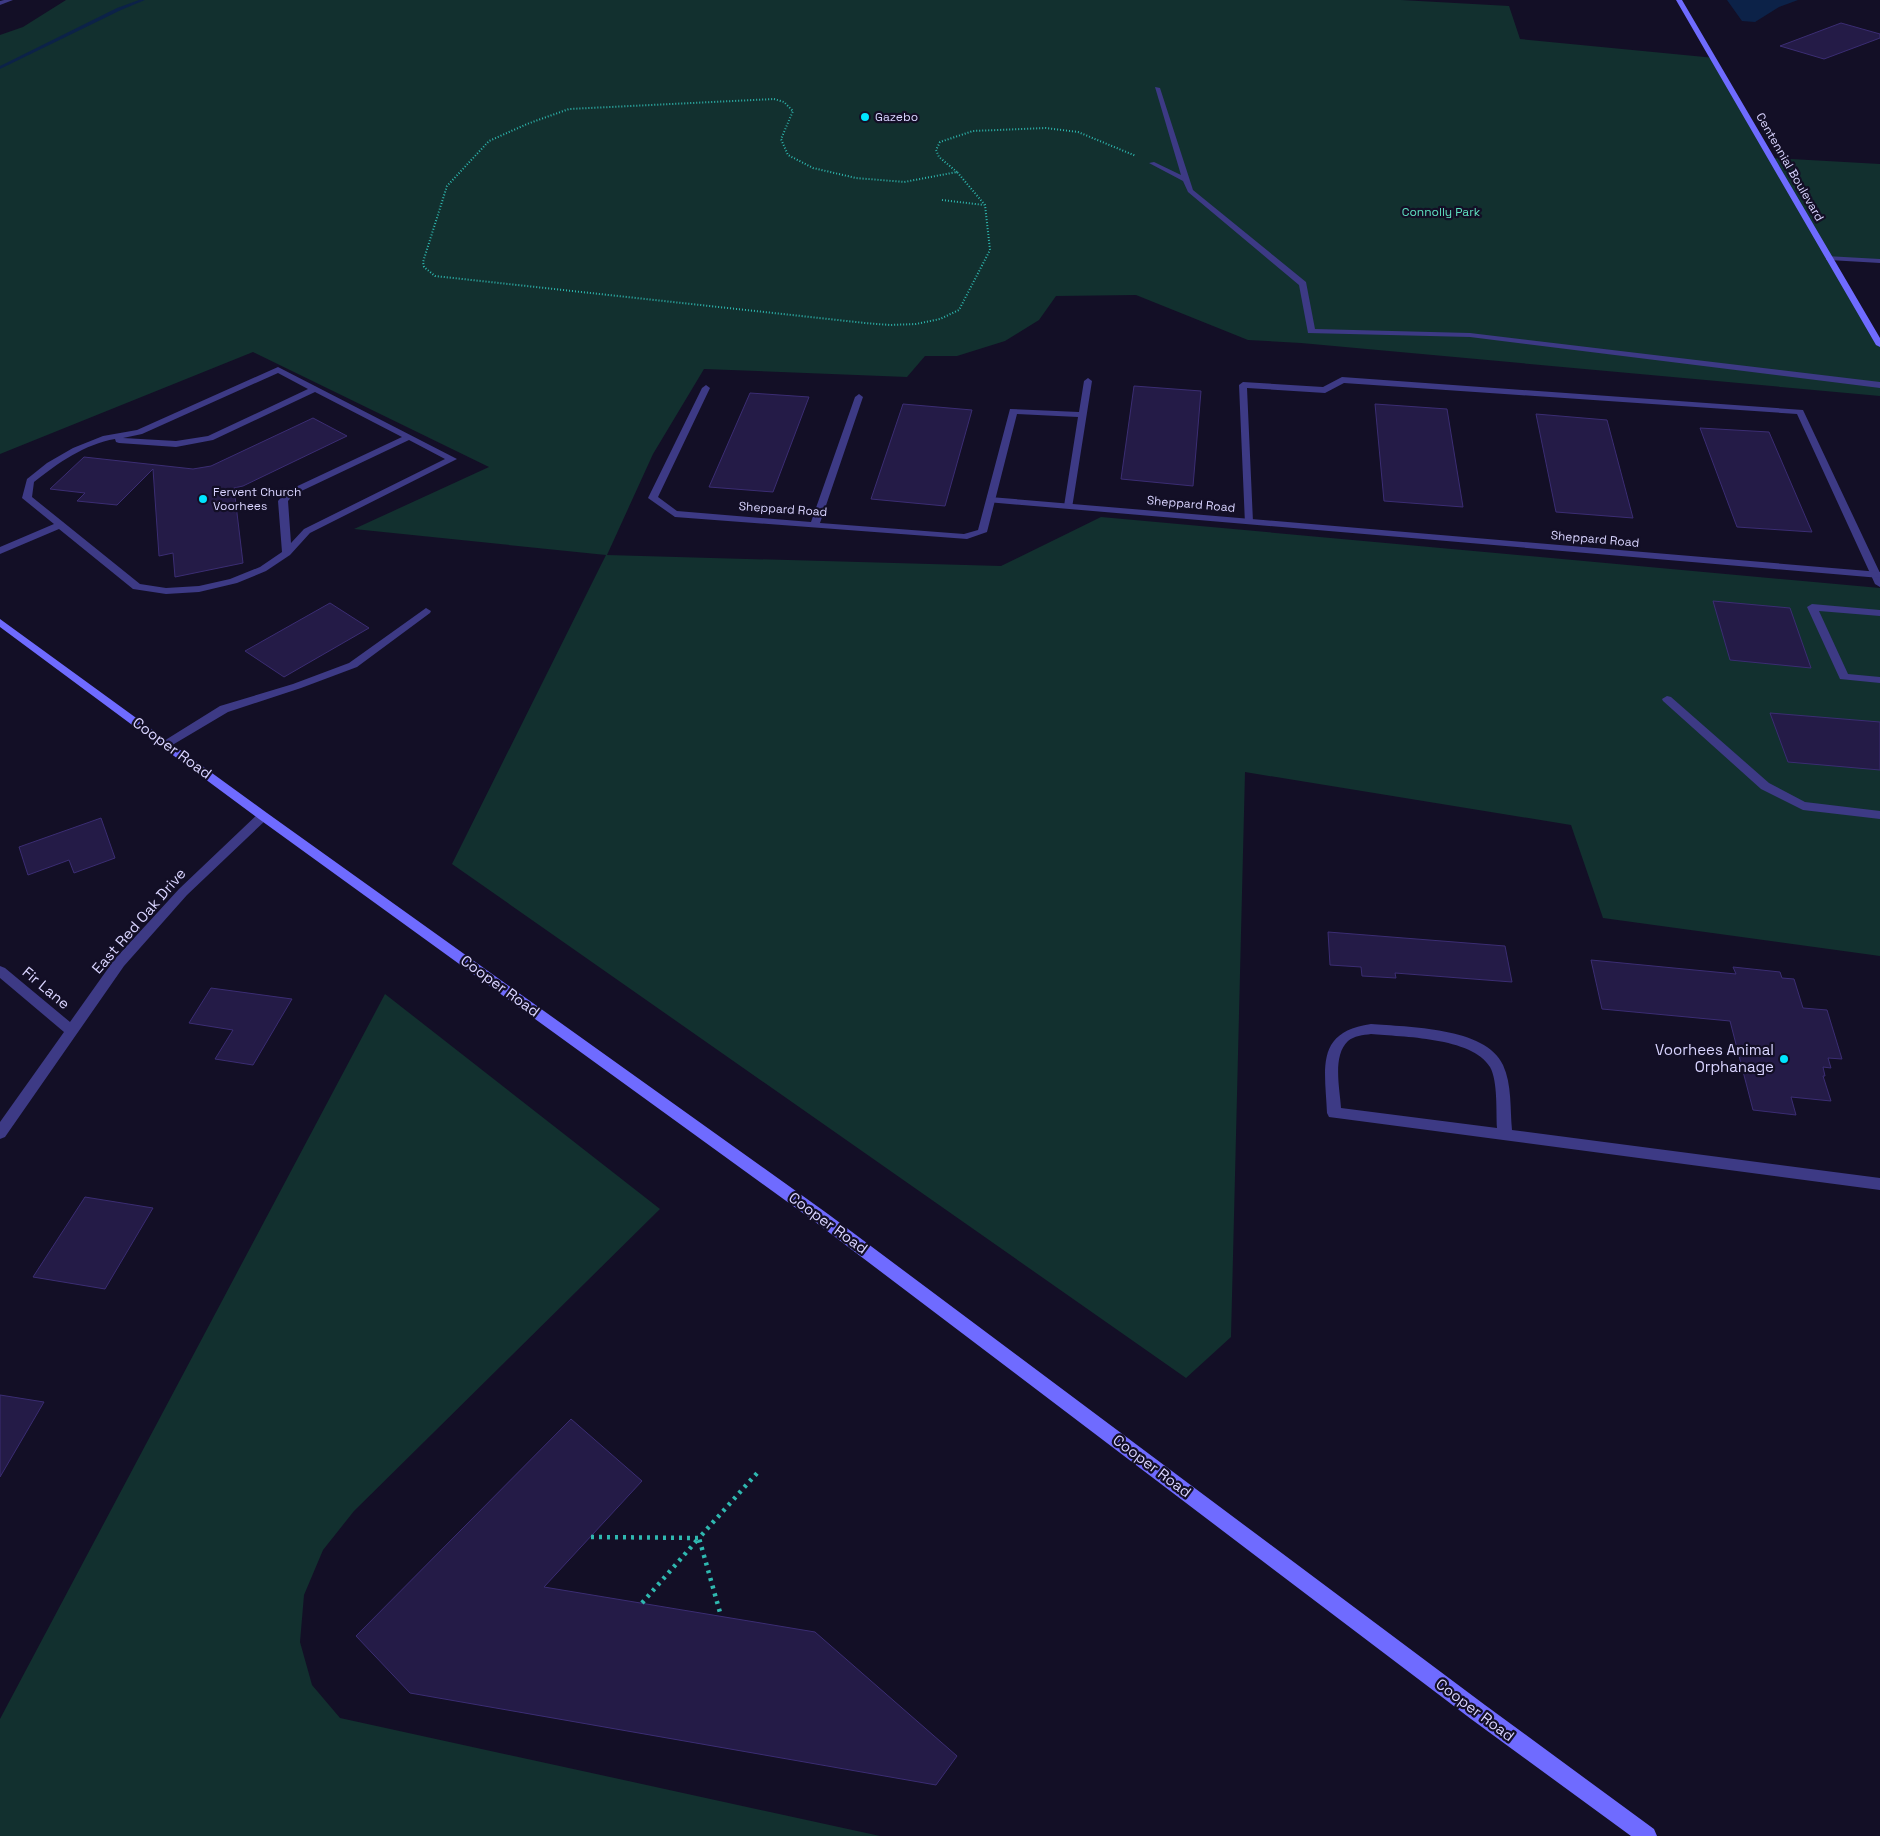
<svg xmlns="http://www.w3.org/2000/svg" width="1880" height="1836" viewBox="0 0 1880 1836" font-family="'Space Grotesk',sans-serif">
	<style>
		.green { fill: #12302f }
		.water { fill: #0c2248 }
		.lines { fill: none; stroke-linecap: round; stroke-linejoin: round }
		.stream { fill: #0c2248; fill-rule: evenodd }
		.building { fill: #241b47; stroke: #3b2d73 }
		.path-far1 { stroke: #2fb8b0; stroke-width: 2; stroke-dasharray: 1 2; stroke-linecap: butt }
		.path { stroke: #2fb8b0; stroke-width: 4.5; stroke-dasharray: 3 5; stroke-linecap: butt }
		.lane { fill: #3d3a85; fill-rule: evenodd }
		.street { fill: #3d3a85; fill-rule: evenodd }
		.secondary { fill: #6f6bff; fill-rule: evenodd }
		.poi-dot { fill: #00e5ff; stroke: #130f26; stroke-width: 2 }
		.labels { text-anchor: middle; stroke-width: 4.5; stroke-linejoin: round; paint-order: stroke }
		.far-poi-label { font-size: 12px; fill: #d9d4ff; stroke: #130f26; text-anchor: start }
		.far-street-label { font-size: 12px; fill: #d9d4ff; stroke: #130f26 }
		.far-park-label { font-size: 12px; fill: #5fe0c0; stroke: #130f26 }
		.street-label { font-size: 15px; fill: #d9d4ff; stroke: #130f26 }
		.poi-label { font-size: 15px; fill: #d9d4ff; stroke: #130f26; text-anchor: end }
	</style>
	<rect width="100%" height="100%" fill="#130f26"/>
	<path class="green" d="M66,0H1401L1509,6L1520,39L1715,58L1772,158L1880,164V261L1830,258L1880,345V396L1301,343L1248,340L1136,295L1056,296L1039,320L1005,341L957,356H925L907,377L704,369L653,454L607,555L1001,566L1101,517L1880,588V956L1603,918L1571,825L1245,772L1231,1337L1186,1378L452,864L606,555L354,529L489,467L253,352L0,454V35L23,27Z
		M385,994L660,1209L354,1511L323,1550L304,1595L300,1642L312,1685L340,1718L880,1836H0V1719Z"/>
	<path class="water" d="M1727,0H1798L1779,7L1755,22L1742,21Z"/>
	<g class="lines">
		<path class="stream" d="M139,0H145L121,10L0,69V66L117,8Z"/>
	</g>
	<path class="building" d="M1841,23L1880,34V38L1824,59L1780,46Z
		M1134,386L1201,391L1193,486L1121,479Z
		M750,393L809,397L773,492L709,487Z
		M903,404L972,410L945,506L871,499Z
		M1375,404L1447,409L1463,507L1384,501Z
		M1536,414L1607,420L1633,518L1556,512Z
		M313,418L347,436L243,486L234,488L243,563L175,577L173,553L159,556L153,469L117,505L77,501L85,493L50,489L84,457L193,469L211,466Z
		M1700,428L1769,432L1812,532L1737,527Z
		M1713,601L1790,608L1811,668L1730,660Z
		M330,603L369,628L284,677L245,651Z
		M1770,713L1880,722V770L1788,762Z
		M101,818L115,858L74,873L69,860L28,875L19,847Z
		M1328,932L1505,946L1512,982L1395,973L1396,978L1362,976L1361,967L1330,965Z
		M1591,960L1736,974L1733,967L1780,972L1782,978L1794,979L1803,1008L1827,1010L1842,1059L1828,1058L1831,1068L1823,1067L1825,1076H1823L1831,1101L1791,1097L1796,1115L1753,1110L1730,1021L1602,1009Z
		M211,988L292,999L253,1065L215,1059L233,1030L189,1023Z
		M85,1197L153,1208L105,1289L33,1277Z
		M0,1395L44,1402L0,1477Z
		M571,1419L642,1481L544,1587L815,1632L957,1756L936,1785L410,1693L356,1636Z"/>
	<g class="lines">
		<path class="path-far1" d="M774,99L784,102L793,111L781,139L788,155L813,168L856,178L904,182L957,172L985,205L990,250L959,310L940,319L916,324L890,325L865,323L435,276L424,267L423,262L447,186L489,141L527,124L569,109Z
			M957,172L939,157L936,150L940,142L973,131L1046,128L1078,132L1136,156
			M942,200L984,205"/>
		<path class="path" d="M591,1537L699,1538L758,1472
			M642,1603L699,1538L721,1616"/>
		<path class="lane" d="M4,0H13L0,5V1Z
			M1155,87L1160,88L1193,190L1306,282L1315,329L1470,333L1880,382V388L1470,337L1308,333L1299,285L1188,192L1183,181L1149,163L1154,162L1181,175Z
			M278,367L457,459L310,533L290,555L266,571L237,583L199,592L166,594L133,589L59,529L0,554V547L54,524L22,498L27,479L47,463L73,448L103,436L137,430ZM278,373L308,389L208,436L176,441L123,438L142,434ZM315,392L402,437L287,491L278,501L282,552L260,567L230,579L199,586L166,588L140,584L32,497L34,482C58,463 85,444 115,439L116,442L119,443L176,447L213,440ZM409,440L445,459L304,529L291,543L288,501L293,495Z
			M1342,377L1803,410L1880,573V587L1875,584L1797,414L1344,383L1325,393L1247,388L1253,522L1251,524H1245L1239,385L1243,382L1323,387Z
			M1088,378L1092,381L1072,508H1066L1064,506L1078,417L1017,414L987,532L967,539L675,517L648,498L702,388L706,385L710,388L658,497L677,511L811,522L855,397L859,394L863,397L820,523L964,534L978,530L1010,409L1079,412L1084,381Z
			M1812,604L1880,610V616L1819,611L1848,674L1880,677V683L1840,679L1807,607Z
			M426,608L431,611L430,613L357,667L301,688L228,712L169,747L165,748L159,744L220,706L293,684L349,663Z
			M1667,696L1671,697L1769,783L1805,802L1880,811V819L1803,810L1761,789L1663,701L1662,699Z
			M1371,1024C1407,1027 1486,1027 1503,1065C1512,1084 1510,1109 1512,1130L1880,1178V1190L1329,1117L1327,1113C1325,1068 1315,1032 1371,1024ZM1371,1034C1402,1037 1472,1037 1490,1067C1498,1081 1496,1112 1497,1128L1341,1108C1340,1089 1332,1056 1348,1041C1354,1036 1363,1035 1371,1034Z"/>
		<path class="street" d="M1826,256L1880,259V263L1829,260H1826Z
			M990,497L1880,572V578L987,502V498Z
			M263,812L269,816L267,819L187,895L124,966L5,1137L0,1139V1122L64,1032L0,978V966L5,968L70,1022L114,960L179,889L259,813Z"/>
		<path class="secondary" d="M1676,0H1682L1880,338V347L1876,345Z
			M0,619L267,813L828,1214L1485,1705L1654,1829L1657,1836H1631L1471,1719L818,1224L259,819L0,627Z"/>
	</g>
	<g class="poi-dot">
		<circle cx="865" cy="117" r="5"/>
		<circle cx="203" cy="499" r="5"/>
		<circle cx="1784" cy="1059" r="5"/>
	</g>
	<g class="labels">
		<g class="far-poi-label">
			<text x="875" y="121">Gazebo</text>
			<text x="213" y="496">Fervent Church<tspan x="213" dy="14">Voorhees</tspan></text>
		</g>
		<g class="far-street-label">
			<text transform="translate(1790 167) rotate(60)" y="4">Centennial Boulevard</text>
			<text transform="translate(1191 504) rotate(5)" y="4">Sheppard Road</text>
			<text transform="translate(783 509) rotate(4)" y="4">Sheppard Road</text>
			<text transform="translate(1595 539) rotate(5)" y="4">Sheppard Road</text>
		</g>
		<g class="far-park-label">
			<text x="1441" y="216">Connolly Park</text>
		</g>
		<g class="street-label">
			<text transform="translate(172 748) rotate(36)" y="5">Cooper Road</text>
			<text transform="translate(139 921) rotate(-49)" y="5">East Red Oak Drive</text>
			<text transform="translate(500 986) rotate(36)" y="5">Cooper Road</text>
			<text transform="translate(46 988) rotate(40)" y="5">Fir Lane</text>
			<text transform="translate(828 1223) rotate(36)" y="5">Cooper Road</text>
			<text transform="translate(1152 1466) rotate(37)" y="5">Cooper Road</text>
			<text transform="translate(1475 1710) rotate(37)" y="5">Cooper Road</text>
		</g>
		<g class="poi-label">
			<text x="1774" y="1055">Voorhees Animal<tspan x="1774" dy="17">Orphanage</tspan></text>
		</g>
	</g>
</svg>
